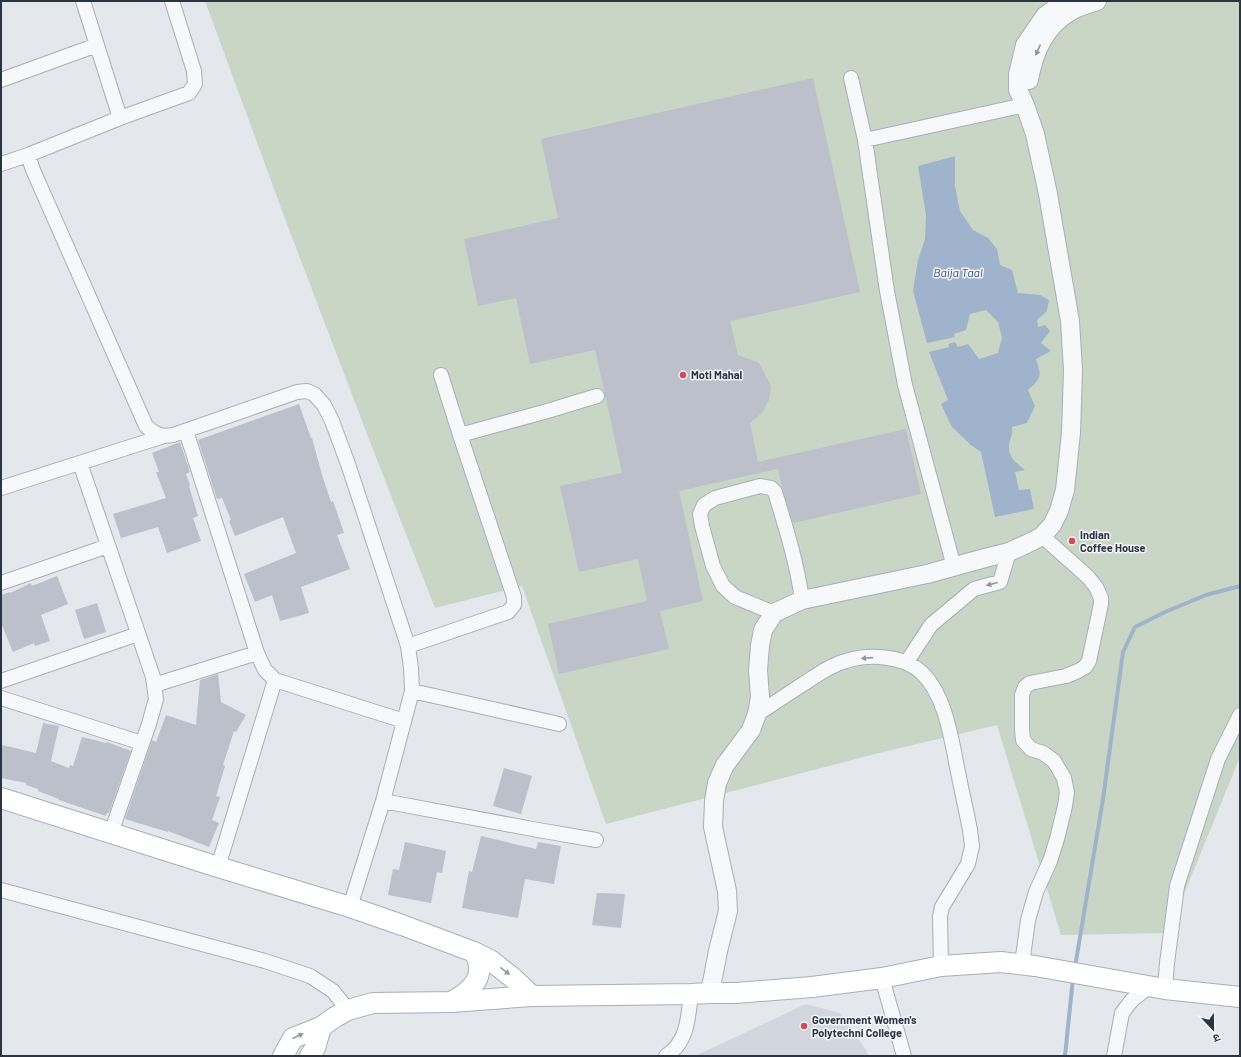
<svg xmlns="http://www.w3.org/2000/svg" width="1241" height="1057" viewBox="0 0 1241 1057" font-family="Barlow,'Noto Sans Devanagari',sans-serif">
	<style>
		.built { fill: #d2d6de }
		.green { fill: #c9d6c5 }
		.water { fill: #9fb4cc }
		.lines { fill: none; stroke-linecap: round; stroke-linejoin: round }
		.stream { stroke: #9fb4cc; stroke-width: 4 }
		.building { fill: #bbc0ca }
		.minor-casing { stroke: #a9aeb7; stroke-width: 16 }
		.tertiary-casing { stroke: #a9aeb7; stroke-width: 20 }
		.secondary-casing { stroke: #a9aeb7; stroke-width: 22 }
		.minor { stroke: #f7f8fa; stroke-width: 14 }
		.tertiary { stroke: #f7f8fa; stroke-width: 18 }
		.secondary { stroke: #fff; stroke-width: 20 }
		.oneway { fill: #9196a0 }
		.oneway2 { fill: #959aa2 }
		.poi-dot { fill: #d1495b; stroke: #f4f6f9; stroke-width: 1.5 }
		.labels { text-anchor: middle; stroke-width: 3; stroke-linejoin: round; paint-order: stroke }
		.poi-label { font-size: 11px; font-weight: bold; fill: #2b3445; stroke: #f4f6f9; text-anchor: start }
		.water-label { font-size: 12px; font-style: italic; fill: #34527a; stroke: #f4f6f9 }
	</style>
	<rect width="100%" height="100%" fill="#e4e7ec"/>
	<path class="built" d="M806,1004L840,1013L866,1050L869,1056H695Z"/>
	<path class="green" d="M205,1H1240V757L1168,933L1061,935L997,725L875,754L606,824L522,586L435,608L372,447L287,224Z"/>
	<path class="water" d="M955,156V186L960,211L973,230L988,238L997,249L1000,265L1012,270L1018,293L1040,295L1049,300L1047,311L1037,320L1038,327L1045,325L1050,331L1041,343L1051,351L1036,359C1042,377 1041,378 1028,390L1035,406L1027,423L1012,427C1013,437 1009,439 1009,446C1008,458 1018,464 1025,470L1015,472L1019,490L1030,489L1034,509L995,517L981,452L971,445L952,427L941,404L948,400L929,352L949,347L948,344L955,342L958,347L968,344L979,359L998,353L1002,338L998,322L986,310L970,314L966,330L954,334L955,337L927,343L913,291L918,260L925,239L926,215L918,166Z"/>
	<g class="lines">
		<path class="stream" d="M1075,967L1103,799L1123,652L1135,627L1165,612L1206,595L1240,586
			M1065,1056L1073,978"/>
	</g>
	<path class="building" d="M813,78L860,292L730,321L738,355L759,363L771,386L769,400L762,413L750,423L758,462L906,429L921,494L793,523L782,487L778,469L679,491L703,601L660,611L669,649L559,674L548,624L647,601L638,559L579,572L560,486L622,473L605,394L595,350L530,364L516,298L478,306L464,239L558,218L541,139Z
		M299,404L311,438H312L322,475L331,502L333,501L344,533L337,535L350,569L301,587L309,613L280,621L272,595L255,602L244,574L296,553L283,517L235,536L229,521L231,520L222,498L217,499L198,440Z
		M180,442L190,472L186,474L190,485L189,486L198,516L193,518L201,541L167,553L158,527L121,538L113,514L166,498L156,472H159L152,453Z
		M57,576L68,604L41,615L50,641L35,646L34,643L13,652L1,623V595L10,592V593L31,583L32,586Z
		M97,603L106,632L84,639L75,610Z
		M218,674L221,702L246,715L236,732L234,731L223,765L225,766L216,796L220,797L212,820L219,823L209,847L168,831V832L125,819L152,740L156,742L166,715L196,725L200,680Z
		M43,723L59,726L51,761L69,768L70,765L73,766L82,737L106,743L107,742L131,751L109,813H107L106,816L59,800V799L38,791V789L26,785V783L1,778V750L2,745L36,753Z
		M504,768L532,776L521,814L493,806Z
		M481,836L536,849L538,842L561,846L554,884L525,879L518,918L462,908L469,871L472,872Z
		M405,842L446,851L442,873L437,872L431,903L388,895L393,869L399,870Z
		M597,893L625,894L621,928L592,925Z"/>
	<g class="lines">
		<g class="minor-casing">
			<path id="minor" d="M83,1L120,118L28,155L33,170L146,426C156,435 161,437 173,435L297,392L307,391L314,394L324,405L332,421L348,464L408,646L411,668L412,691L383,801L350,907
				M851,78L865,140L887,291L905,385L954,567
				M1,80L97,45
				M120,118L189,93L195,84L194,71L172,1
				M865,140L1025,105
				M1,164L28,155
				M186,431L257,653L265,670L275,680L404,721
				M460,435L544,412L597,396
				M80,463L153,677L156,699L149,724L111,833
				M1,488L161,437
				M1,583L108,546
				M774,613L735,597L723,586L713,566L702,526L700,514L704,505L715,498L760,486L771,488L775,492C786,528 797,563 802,600
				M408,646L508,612L514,605V597L460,435L441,375
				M906,663L931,625L974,589L1000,582L1009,552
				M1,681L138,634
				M154,685L257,653
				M412,691L559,724
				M1,698L142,743
				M757,714C773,704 788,694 803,684C816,676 830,665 846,661C868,654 902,655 921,672C945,694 951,737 957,767C961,788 966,809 970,830L972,846L968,864L942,907L940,916L941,966
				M383,801L538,830L596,840
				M218,867L275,680
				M1,890L265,961L310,976L333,991L348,1010
				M1022,964L1028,920L1036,892L1050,861L1057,839L1065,806L1067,792L1064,778L1054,761L1043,753L1031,749L1023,740L1022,730V695L1025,687L1030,683L1066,676L1078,671L1085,667L1089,661L1101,604V598L1096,587L1088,577L1042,536
				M882,978L904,1056
				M1165,989L1167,963L1177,886L1218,759L1240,715
				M666,1056C688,1042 688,1017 691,994
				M1114,1056L1122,1013L1132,1000L1149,987"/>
		</g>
		<g class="tertiary-casing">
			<path id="tertiary" d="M1029,80C1034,51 1045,26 1071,11C1079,6 1089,4 1097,1
				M710,993L718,951L728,911L727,891L713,827L714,801L717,783L725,765L751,730L757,714L760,697L758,670L760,646L763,630L774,613L802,600L927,574L985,558L1009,552L1033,541L1042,536L1052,525L1059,511L1065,490L1071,433L1073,370L1070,321L1048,194L1035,134L1025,105L1018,90V74L1025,45L1045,16L1065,1"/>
		</g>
		<g class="secondary-casing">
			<path id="secondary" d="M1,798L218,867L350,907L402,925L474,952L490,960L513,978L532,996
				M451,1002C472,991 488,975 474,952
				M283,1056L293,1038L321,1027L335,1017L348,1010L373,1003L451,1002L532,996L691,994L710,993H736L812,987L882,978L941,966L1001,962L1035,966L1165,989L1240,997
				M310,1056L315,1048L321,1027"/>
		</g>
		<use href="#minor" class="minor"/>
		<use href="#tertiary" class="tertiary"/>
		<use href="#secondary" class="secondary"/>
	</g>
	<defs><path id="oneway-solid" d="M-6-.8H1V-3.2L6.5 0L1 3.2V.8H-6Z"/></defs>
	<g class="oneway">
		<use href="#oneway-solid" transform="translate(1038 50) rotate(113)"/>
		<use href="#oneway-solid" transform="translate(992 584) rotate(166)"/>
		<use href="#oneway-solid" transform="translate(867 658) rotate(176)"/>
	</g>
	<g class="oneway2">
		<use href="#oneway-solid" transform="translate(505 971) rotate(38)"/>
		<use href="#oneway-solid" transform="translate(298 1036) rotate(-25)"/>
	</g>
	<g class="poi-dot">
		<circle cx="683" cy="375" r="4"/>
		<circle cx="1072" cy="541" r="4"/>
		<circle cx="804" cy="1026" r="4"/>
	</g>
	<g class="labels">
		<g class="poi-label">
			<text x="691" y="379">Moti Mahal</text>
			<text x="1080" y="539">Indian<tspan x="1080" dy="13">Coffee House</tspan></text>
			<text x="812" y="1024">Government Women's<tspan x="812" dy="13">Polytechni College</tspan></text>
		</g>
		<g class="water-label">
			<text x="958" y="277">Baija Taal</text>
		</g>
	</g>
	<rect width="1241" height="1057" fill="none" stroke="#2b3445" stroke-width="4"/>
	<g transform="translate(1213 1029) rotate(158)" stroke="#f4f6f9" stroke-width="3" paint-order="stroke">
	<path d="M0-3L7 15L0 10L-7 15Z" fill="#2b3445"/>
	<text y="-6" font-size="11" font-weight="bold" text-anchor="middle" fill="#2b3445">उ</text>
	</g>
</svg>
